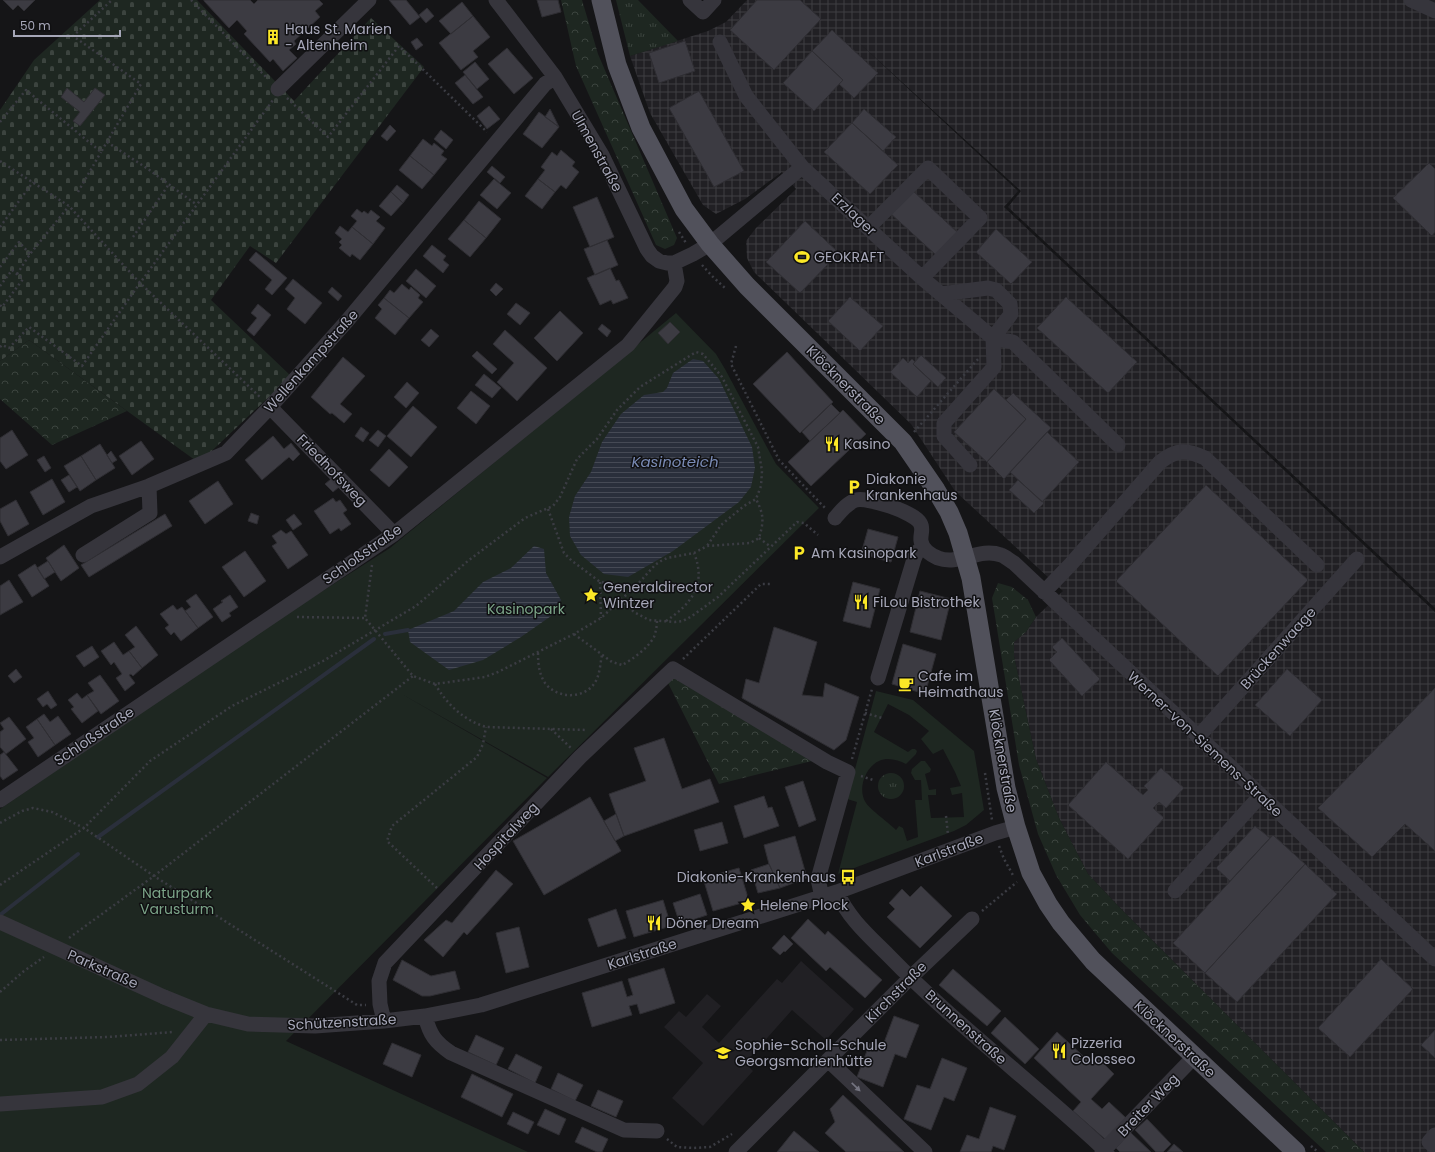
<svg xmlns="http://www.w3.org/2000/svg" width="1435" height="1152" viewBox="0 0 1435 1152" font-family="Poppins,sans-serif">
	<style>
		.built { fill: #212024 }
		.industrial { fill: url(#industrial-grid) }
		.grass { fill: url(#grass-tufts) }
		.forest { fill: url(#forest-crowns) }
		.cemetery { fill: url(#cemetery-stones) }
		.green { fill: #1e2721; fill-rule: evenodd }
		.water { fill: url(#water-rules) }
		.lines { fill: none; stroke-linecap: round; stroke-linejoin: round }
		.stream { stroke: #2a2f3b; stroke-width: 4 }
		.building { fill: #3c3b42; stroke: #2f2e33 }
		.path { stroke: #3b3c43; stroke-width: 2.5; stroke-dasharray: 2 3; stroke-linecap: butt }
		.minor { stroke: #36353c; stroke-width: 15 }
		.major { stroke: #51515b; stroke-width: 19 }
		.minor-bridge { stroke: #36353c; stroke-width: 15 }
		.oneway { fill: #747480 }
		.labels { text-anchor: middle; stroke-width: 3; stroke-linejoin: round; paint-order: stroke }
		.poi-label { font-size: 14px; fill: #a6a7b8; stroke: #101012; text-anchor: start }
		.street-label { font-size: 14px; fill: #a6a7b8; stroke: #101012 }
		.park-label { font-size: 14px; fill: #7ba488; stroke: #101012 }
		.water-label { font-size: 15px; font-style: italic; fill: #7a8bb5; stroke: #101012 }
	</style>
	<defs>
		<pattern id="industrial-grid" width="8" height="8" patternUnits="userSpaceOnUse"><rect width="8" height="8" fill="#212024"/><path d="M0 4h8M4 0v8" fill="none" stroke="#3e3e42"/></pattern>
		<pattern id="grass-tufts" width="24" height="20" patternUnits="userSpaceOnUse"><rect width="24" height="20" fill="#1e2721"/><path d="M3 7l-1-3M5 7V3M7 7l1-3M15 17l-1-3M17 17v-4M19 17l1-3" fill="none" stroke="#3c443f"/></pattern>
		<pattern id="forest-crowns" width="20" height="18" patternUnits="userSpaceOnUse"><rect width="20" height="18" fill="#1e2721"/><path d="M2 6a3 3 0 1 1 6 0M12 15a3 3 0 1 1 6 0" fill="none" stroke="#3c443f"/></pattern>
		<pattern id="cemetery-stones" width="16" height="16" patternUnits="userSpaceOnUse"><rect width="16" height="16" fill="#1e2721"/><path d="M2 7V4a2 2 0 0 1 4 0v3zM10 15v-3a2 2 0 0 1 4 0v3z" fill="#3c443f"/></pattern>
		<pattern id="water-rules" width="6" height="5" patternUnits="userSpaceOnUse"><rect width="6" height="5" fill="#2a2f3b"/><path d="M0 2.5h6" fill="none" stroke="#464a55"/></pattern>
	</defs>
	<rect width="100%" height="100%" fill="#151517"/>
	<path class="built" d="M801,961L854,1009L826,1040L792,1010L745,1063L753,1071L703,1126L672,1098L703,1063L664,1027L679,1011L686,1017L707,994L721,1006L702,1027L719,1043L777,979L782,983Z"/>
	<path class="industrial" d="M747,0H1435V608L1008,207L1021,191L855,39L1018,191L1004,207L1435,612V1152H1364L1124,912L1088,874L1059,818L1036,759L1014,656V642L1026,632L1036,617L1063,591L955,491L911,424L754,272L747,258L746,241L756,228L796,189L782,172L745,199L716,214L703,205L650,113L630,56L708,31L726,22Z"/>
	<path class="grass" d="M616,0H638L678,41L630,56Z
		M878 786a13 13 0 1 1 26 0a13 13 0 1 1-26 0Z"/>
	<path class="forest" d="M561,0H582L598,54L677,238L674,245L665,249L656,245L576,66Z
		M29,340L127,411L52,445L0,399V361Z
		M998,583L1012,587L1028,600L1036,617L1026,632L1014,642V656L1036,759L1059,818L1088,874L1124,912L1364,1152H1326L1112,953L1080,915L1056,875L1038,834L1019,765L992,598Z
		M674,677L812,761L719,784L668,683Z"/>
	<path class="cemetery" d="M100,0H197L294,101L371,18L424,67L276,263L250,246L211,300L291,376L199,463L29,340L0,361V110L34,60Z"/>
	<path class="green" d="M676,313L716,354L725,369L776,464L819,508L548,777L400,693L547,778L286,1041L528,1152H0V809L274,622L390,548Z
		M876,691L913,700L974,751L984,810L966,825L954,831L838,874L857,802L847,799ZM888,704L909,715L929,731L921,739L933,754L943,749L955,772L961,786L950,788L952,795L962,793L964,817L931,818L928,795H936V789L929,790L925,774L930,772L931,769L925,761H921L912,769L911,773L915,780H921L922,800H915L918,837L907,841L903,828L899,826L896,830C889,823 871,810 866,803C857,790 865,767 879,761C888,757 898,760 906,764L916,754L917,751L915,749H912L908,752L874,732Z"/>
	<path class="water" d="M693,359L703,361L719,379L752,447L755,468L751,487L739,502L673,551L628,577L604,574L581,555L570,536L569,517L575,496L591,472L602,442L621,414L644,395L663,392L667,388L673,373Z
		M534,546L544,549L546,573L561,600L554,614L521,637L483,660L449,670L410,642L408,630L454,611L483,582L511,568Z"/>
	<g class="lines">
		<path class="stream" d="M385,634L408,630
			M98,837L374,639
			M0,915L78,854"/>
	</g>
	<path class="building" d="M3,0H35L24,11L18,5L13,10Z
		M204,0H250L254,4L258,0H319L323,4L315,11L320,17L294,41L296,44L289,50L297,58L283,71L273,59L270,62L244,34L247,31L237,20L229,28L204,1Z
		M389,0H406L420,17L410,25Z
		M537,0H558L561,12L542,17Z
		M757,0H800L821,19L774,70L730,30Z
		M462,2L473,16L451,34L439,21Z
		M427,8L434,16L426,23L419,15Z
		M473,16L490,37L473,51L478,57L461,70L439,43Z
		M832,30L878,73L854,98L839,84L843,80L812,51Z
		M417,38L423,45L416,50L411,42Z
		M685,41L695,71L659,83L649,53Z
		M507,48L533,78L514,94L488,64Z
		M812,51L843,80L814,111L783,83Z
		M475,62L489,79L477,89L463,72Z
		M465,75L483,97L473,104L455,83Z
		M67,88L84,102L95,88L105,95L80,126L73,121L80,112L61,97Z
		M699,91L744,171L714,187L669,108Z
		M489,106L500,119L487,129L477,116Z
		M550,109L559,127L545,117Z
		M864,109L896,137L883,151L852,123Z
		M539,112L559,127L542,148L523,134Z
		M852,123L898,165L870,194L824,152Z
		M390,125L396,131L387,141L381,136Z
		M441,130L453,140L446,149L434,139Z
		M423,139L432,146L434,143L444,151L441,155L447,159L434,175L410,156Z
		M561,150L575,162L572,166L579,172L566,189L561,185L555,192L538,179L545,170L541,167L552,152L557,156Z
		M410,156L434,175L422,189L399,170Z
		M1429,163L1435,169V232L1432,236L1393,198Z
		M492,166L505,177L500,183L487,172Z
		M494,179L511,193L497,209L480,195Z
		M538,179L555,192L542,209L525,196Z
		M397,185L409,195L403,203L391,192Z
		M912,190L957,232L936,255L890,213Z
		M391,192L403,203L391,216L379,206Z
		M597,197L614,237L590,247L573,207Z
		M479,201L501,219L486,238L464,220Z
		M357,209L362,213L364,211L368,214L371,210L380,217L376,221L385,228L373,244L352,227L357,221L351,216Z
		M464,220L486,238L470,257L448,239Z
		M805,221L839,253L800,293L766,262Z
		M340,226L348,232L352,227L373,244L360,260L352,254L350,257L339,248L342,245L339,242L342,239L335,233Z
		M996,229L1032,262L1011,284L976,252Z
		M607,240L618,265L595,275L584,249Z
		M432,245L446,256L443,260L449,265L443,273L423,256Z
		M256,252L287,278L272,295L265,289L272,280L249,260Z
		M610,268L616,281L619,280L628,298L613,304L611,300L600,305L587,278Z
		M416,269L436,286L426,298L406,281Z
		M293,279L322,303L305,324L287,309L295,298L285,289Z
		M496,283L503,289L496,296L490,290Z
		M402,284L409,290L411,287L420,295L418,298L423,302L409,318L384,298L390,290L394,293Z
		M332,287L342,296L338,301L328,292Z
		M850,297L883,326L860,351L828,321Z
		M1066,297L1137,362L1108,393L1037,328Z
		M384,298L409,318L395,335L375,318L382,309L378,305Z
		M516,303L530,313L520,325L507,314Z
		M258,304L271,315L254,336L247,330L257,318L251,313Z
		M560,311L583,333L557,361L534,338Z
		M670,322L680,332L668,344L658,333Z
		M602,324L611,331L607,337L598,329Z
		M431,329L439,336L429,347L421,340Z
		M505,330L547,368L517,401L497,382L514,363L493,344Z
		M477,351L497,369L492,374L472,356Z
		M787,352L833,402L800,433L753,384Z
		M921,355L946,378L938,387L913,364Z
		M343,357L365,376L340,404L352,414L344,423L332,413L330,414L311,397Z
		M903,358L908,363L912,359L915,362L913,364L931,381L917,397L890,372Z
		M484,374L501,388L492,398L475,385Z
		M407,382L419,393L406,408L394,397Z
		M994,389L1026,419L987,462L954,432Z
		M471,391L490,406L476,424L457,408Z
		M1013,393L1051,428L1004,479L987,462L1026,419L1006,400Z
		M831,404L840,413L810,441L802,432Z
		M413,406L437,427L411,457L387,436Z
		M843,410L866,434L811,486L788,462Z
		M361,427L369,433L363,442L355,436Z
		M12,430L28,455L6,469L0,461V438Z
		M378,430L386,436L378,447L369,440Z
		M1047,432L1079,462L1042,502L1010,472Z
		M273,436L284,449L291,443L300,454L293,461L289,457L262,480L245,460Z
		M141,441L154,459L132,475L119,456Z
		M100,444L115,468L96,480L81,456Z
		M389,449L408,467L389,487L370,470Z
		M111,451L117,460L112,463L107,455Z
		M44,456L51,468L45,472L37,460Z
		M81,456L96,480L80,491L64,466Z
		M69,475L77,487L69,492L61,480Z
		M52,479L65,502L43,515L30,492Z
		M331,479L339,487L333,492L325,484Z
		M1018,480L1044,503L1034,513L1009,490Z
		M218,481L233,504L205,524L189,501Z
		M1206,485L1308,580L1218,676L1116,581Z
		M333,498L336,502L340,500L347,510L343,513L351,524L341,531L339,528L330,534L314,511Z
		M16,500L29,524L8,536L0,521V509Z
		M251,513L259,516L257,524L248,521Z
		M165,514L172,526L89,577L81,565Z
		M294,514L302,524L293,530L286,520Z
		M868,529L898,537L891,562L861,554Z
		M281,530L286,534L291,531L308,555L288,569L272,546L277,543L272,536Z
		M64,545L79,568L61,581L46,558Z
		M245,551L266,581L244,597L222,567Z
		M48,561L55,572L44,579L37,568Z
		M35,564L49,586L32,597L18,575Z
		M9,580L23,602L0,615V586Z
		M853,582L880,589L870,628L843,621Z
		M920,591L951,599L941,640L910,632Z
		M196,594L213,617L198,628L185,611L191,607L186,601Z
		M230,595L238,607L229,613L231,616L222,622L213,609L223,602L221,601Z
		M173,605L177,610L182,607L198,628L181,641L174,632L171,635L165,628L169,625L160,614Z
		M136,626L158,655L142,668L129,651L135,647L125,635Z
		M774,627L817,642L802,695L823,697L825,683L859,697L846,740L834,750L742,698L746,679L759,683Z
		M1062,638L1100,679L1082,696L1049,660L1057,652L1052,647Z
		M114,642L123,655L129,651L142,668L133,676L131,674L129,675L135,683L125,691L116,678L122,674L114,662L111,665L101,651Z
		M903,644L936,654L925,694L892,684Z
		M92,646L99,657L84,667L76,656Z
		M16,669L22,677L14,683L8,676Z
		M1287,669L1322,700L1290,736L1255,705Z
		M100,675L119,701L101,714L87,695L94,691L88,683Z
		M1435,688V851L1405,824L1372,857L1318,808Z
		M48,691L57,705L51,709L47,704L43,707L37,699Z
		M77,693L82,699L87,695L98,711L82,723L71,709L74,707L68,700Z
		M44,714L50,722L58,716L71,734L55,745L37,719Z
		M9,717L26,739L6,754L0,747V732L4,729L0,723Z
		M37,719L55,745L38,757L28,742L34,738L26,727Z
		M664,738L682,789L710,779L719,802L624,836L609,794L646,781L634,748Z
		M4,752L18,770L3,780L0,776V755Z
		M1106,762L1143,795L1148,790L1144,786L1161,768L1184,788L1166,808L1159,802L1153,808L1164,818L1128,859L1068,805Z
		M803,781L816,820L799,827L785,787Z
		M764,796L768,808L772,807L779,826L744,838L734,806Z
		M590,797L621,851L544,895L513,841Z
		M616,814L624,836L615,841L604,821Z
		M722,822L728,843L700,851L694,830Z
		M1255,826L1270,838L1230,881L1216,868Z
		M1273,835L1305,864L1205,973L1173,943Z
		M795,836L807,878L780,888L769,864L764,845Z
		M769,864L780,888L758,893L751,870Z
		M1305,864L1337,894L1237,1002L1205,973Z
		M739,868L749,901L713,911L703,878Z
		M496,870L513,884L467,935L464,932L443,957L424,940L446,920L452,923Z
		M921,886L952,916L920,948L887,917L895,909L889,903L902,889L910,897Z
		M700,894L707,915L680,924L673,903Z
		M663,900L671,926L634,937L626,911Z
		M616,909L626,938L598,947L588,919Z
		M808,919L825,935L828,931L882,980L865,998L830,967L826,971L791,938Z
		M519,927L529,967L506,973L496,933Z
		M784,935L793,944L785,952L784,951L780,955L772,948Z
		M1381,959L1413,989L1350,1057L1318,1028Z
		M402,960L431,976L455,971L460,989L430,996H422L393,980Z
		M664,968L675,1003L640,1014L637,1004L629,1006L632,1015L592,1027L582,993L622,981L627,997L633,995L628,979Z
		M953,969L1001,1011L987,1026L939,985Z
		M894,1016L919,1025L906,1058L895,1054L883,1087L857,1077L870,1043L882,1048Z
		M1005,1017L1039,1049L1025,1064L991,1033Z
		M1435,1030V1058L1421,1045Z
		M1057,1032L1093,1065L1099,1059L1114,1074L1091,1099L1102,1109L1109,1102L1126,1118L1106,1140L1073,1111L1081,1102L1034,1058Z
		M476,1035L504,1048L496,1065L468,1052Z
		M392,1043L421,1055L412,1077L383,1064Z
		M516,1054L542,1067L535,1083L508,1069Z
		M942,1058L967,1068L954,1101L944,1097L931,1130L904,1119L917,1085L930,1089Z
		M558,1073L583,1085L575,1101L551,1089Z
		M472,1074L513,1094L502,1117L461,1097Z
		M598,1090L623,1101L616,1117L591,1106Z
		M843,1095L904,1152H846L825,1133L835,1122L830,1109Z
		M990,1107L1016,1116L1004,1150L993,1146L991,1152H960L967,1135L979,1139Z
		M545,1109L566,1119L559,1135L537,1125Z
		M513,1112L534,1122L528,1134L507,1124Z
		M1147,1119L1171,1144L1163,1152H1156L1135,1130Z
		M582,1127L608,1139L602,1152H597L575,1142Z
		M794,1131L819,1152H777Z
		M1130,1132L1151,1152H1120L1116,1148Z
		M1174,1144L1183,1152H1167Z"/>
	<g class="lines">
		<path class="path" d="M191,0L268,79
			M287,98L328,137L399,46L487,132
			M0,122L26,90L101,152L141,84L73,36L112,0
			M107,142L148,169L197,205
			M0,161L69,206L140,283L261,398
			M78,192L101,152
			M0,227L33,182
			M679,232L686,243
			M133,237L169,184
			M702,265L712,276L725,288
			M0,267L19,242L30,254
			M17,274L30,254L69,206
			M0,286L12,270L23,279L2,307L0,305
			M736,346L731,364L779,460L826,509
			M0,347L2,345L9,348L29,327L82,366L140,283L273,100
			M914,432L979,358
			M548,509L564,553L572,561L600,582L635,586
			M759,538L771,547
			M372,565L365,618L413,676L435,684L485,677L498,672L574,634L601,618L636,586L655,565L661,561L667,558L694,553L707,546L750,543L759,538C764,521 764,515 756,499
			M600,582L601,618
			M621,600L634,612L649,620L675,622L683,621L692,616L718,597L797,522L804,523L818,535
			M297,617L365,618
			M666,621C691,604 707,585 694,553
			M574,634L612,662L622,665C632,660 649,647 654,637C656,631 657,626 657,620
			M538,653C538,663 539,674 545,683C556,698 582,700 594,684C600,676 600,664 602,655
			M683,659L761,584H770
			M435,684C447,704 463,720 486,727L587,730
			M865,713L882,718
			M551,729L571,748
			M852,759L872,689
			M985,773L992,820
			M861,776L873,780
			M946,816L948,835
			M0,823L22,811L33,808L52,812L84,828L154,876L357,1005H366
			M999,846L1004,859L1014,877
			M0,885L84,828L150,761L232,706L323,661L416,606L469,560L525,518L553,506L560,497L577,459L597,439L617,410L640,387L696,352L703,354L722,377L758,447L762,471L761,486L756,499L744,506L721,525L707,546
			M437,888L387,841L392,826L477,757L483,744L486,727
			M982,911L1017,882
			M69,938L154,876L413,676
			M0,992L24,971L44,957
			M0,1040L108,1037L173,1032
			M667,1139L677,1147L694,1148L710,1147L732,1134
			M1311,1146L1318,1152"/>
		<path class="minor" d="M496,0L555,77L602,155L647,249L652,256L659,261L667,263H674L693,254L710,244L802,167
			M690,0L703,12L714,0
			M1411,0L1435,11
			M720,42L746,96L802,167L922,278L993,338L1011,314L1010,304L996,290L988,288L941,294
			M278,89L369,0
			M868,228L928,168L980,218L922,278
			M270,407L394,534
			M970,465L944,436V423L994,367L993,338L1013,342L1118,445
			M835,518C841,511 847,503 856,500C868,497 914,512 920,523C924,529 920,534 921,541C922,549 931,555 938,558C959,566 979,547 1001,555C1005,556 1010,561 1014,563L1435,959
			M83,555L150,513L149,486
			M0,557L91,506L149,486L226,453L270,407L347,321L545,84L555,77
			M1044,592L1071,564L1160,462C1177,449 1186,449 1205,458L1317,565
			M878,678L914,559L917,552L923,547
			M1198,737L1357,559
			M0,800L394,534L628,345L675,287L677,281L674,263
			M1175,891L1260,796
			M837,892C848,918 869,936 888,955C956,1025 1036,1085 1107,1152
			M164,997L206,1014L248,1024L315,1026L384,1021L425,1016L481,1005L837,892L995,833L1016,827
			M425,1016C430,1035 435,1042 451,1053L624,1130L657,1131
			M384,1021L380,1004L379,981L385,963L580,757L673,669L827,762L848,772L818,879L822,897
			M828,1060L925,1152
			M0,1104L102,1097L138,1084L172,1057L206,1014
			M1435,1135L1429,1142L1435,1147
			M736,1152L910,978L972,919
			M1102,1152L1194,1057"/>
		<path class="major" d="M601,0L617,65L641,128L684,209L710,244L747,286L903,442L936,490L949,512L958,533L971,578L1006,788L1016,827L1031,873L1048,904L1061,923L1093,961L1296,1152"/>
		<path class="minor-bridge" d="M0,922L164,997"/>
	</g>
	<defs><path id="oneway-solid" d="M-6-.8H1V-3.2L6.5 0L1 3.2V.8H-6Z"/></defs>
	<use class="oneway" href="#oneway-solid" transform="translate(856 1087) rotate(44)"/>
	<defs>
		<g id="building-bare" transform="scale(1.2)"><path d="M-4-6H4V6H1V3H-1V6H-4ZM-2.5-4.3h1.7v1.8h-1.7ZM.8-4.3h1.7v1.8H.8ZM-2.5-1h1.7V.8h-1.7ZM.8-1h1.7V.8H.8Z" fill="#fce827" stroke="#101012" stroke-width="2.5" paint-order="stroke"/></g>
		<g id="stadium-bare" transform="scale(1.2)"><path d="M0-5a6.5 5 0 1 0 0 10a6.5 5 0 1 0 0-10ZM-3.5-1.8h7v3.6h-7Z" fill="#fce827" stroke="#101012" stroke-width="2.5" paint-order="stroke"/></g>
		<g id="restaurant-bare" transform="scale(1.2)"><path d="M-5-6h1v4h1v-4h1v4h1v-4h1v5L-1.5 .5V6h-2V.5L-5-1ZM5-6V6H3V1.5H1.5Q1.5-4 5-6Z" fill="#fce827" stroke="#101012" stroke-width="2.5" paint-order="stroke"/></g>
		<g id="parking-bare" transform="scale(1.2)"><path d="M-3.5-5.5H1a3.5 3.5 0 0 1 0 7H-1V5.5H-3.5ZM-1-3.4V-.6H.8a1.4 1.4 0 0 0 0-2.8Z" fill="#fce827" stroke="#101012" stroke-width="2.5" paint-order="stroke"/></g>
		<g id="sight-bare" transform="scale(1.2)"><path d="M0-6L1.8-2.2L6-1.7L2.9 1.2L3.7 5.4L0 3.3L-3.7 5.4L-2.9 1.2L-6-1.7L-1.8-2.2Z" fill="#fce827" stroke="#101012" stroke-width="2.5" paint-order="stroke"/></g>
		<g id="cafe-bare" transform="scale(1.2)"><path d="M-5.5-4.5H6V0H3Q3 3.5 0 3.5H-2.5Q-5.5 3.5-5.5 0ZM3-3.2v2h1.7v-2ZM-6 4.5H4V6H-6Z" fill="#fce827" stroke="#101012" stroke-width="2.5" paint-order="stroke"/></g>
		<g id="bus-bare" transform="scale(1.2)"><path d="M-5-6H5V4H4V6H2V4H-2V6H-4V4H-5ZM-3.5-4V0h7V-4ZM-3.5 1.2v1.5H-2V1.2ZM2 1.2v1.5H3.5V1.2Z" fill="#fce827" stroke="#101012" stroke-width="2.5" paint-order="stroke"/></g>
		<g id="school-bare" transform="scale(1.2)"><path d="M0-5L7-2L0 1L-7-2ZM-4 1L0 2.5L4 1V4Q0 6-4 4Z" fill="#fce827" stroke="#101012" stroke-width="2.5" paint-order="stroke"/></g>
	</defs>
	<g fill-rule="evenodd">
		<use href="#building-bare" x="273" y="37"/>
		<use href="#stadium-bare" x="802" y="257"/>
		<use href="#restaurant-bare" x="832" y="444"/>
		<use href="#parking-bare" x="854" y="487"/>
		<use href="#parking-bare" x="799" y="553"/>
		<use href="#sight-bare" x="591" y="595"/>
		<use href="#restaurant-bare" x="861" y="602"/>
		<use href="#cafe-bare" x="906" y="684"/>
		<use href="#bus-bare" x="848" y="877"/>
		<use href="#sight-bare" x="748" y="905"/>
		<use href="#restaurant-bare" x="654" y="923"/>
		<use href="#restaurant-bare" x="1059" y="1051"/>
		<use href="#school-bare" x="723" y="1053"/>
	</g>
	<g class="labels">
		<g class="poi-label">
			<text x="285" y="34">Haus St. Marien<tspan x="285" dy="16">- Altenheim</tspan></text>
			<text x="814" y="262">GEOKRAFT</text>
			<text x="844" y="449">Kasino</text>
			<text x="866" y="484">Diakonie<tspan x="866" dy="16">Krankenhaus</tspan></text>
			<text x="811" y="558">Am Kasinopark</text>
			<text x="603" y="592">Generaldirector<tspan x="603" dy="16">Wintzer</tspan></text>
			<text x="873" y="607">FiLou Bistrothek</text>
			<text x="918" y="681">Cafe im<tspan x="918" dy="16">Heimathaus</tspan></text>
			<text x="836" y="882" text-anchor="end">Diakonie-Krankenhaus</text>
			<text x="760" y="910">Helene Plock</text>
			<text x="666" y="928">Döner Dream</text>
			<text x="1071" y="1048">Pizzeria<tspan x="1071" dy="16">Colosseo</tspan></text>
			<text x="735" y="1050">Sophie-Scholl-Schule<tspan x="735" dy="16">Georgsmarienhütte</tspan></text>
		</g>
		<g class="street-label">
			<text transform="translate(597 151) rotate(61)" y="5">Ulmenstraße</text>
			<text transform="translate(854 214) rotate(43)" y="5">Erzlager</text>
			<text transform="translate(311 361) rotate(-48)" y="5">Wellenkampstraße</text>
			<text transform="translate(846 385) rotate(45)" y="5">Klöcknerstraße</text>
			<text transform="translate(332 470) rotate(46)" y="5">Friedhofsweg</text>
			<text transform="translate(362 554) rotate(-35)" y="5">Schloßstraße</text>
			<text transform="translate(1278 648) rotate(-48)" y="5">Brückenwaage</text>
			<text transform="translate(94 736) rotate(-34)" y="5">Schloßstraße</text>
			<text transform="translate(1205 744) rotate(43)" y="5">Werner-von-Siemens-Straße</text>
			<text transform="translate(1003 761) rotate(80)" y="5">Klöcknerstraße</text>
			<text transform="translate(506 836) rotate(-47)" y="5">Hospitalweg</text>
			<text transform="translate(949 850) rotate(-21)" y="5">Karlstraße</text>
			<text transform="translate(642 954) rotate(-18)" y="5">Karlstraße</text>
			<text transform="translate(103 969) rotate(24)" y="5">Parkstraße</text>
			<text transform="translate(896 992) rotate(-45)" y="5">Kirchstraße</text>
			<text transform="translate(342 1022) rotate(-3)" y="5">Schützenstraße</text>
			<text transform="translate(966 1027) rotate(42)" y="5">Brunnenstraße</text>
			<text transform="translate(1175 1039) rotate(43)" y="5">Klöcknerstraße</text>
			<text transform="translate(1148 1105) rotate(-46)" y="5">Breiter Weg</text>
		</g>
		<g class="park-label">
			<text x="526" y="614">Kasinopark</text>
			<text x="177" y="898">Naturpark<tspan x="177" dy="16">Varusturm</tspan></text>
		</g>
		<g class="water-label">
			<text x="675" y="467">Kasinoteich</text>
		</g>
	</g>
	<path d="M14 30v6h106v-6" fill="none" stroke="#a6a7b8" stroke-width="2"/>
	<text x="20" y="30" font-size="12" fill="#a6a7b8" stroke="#101012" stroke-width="3" paint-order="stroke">50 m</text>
</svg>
